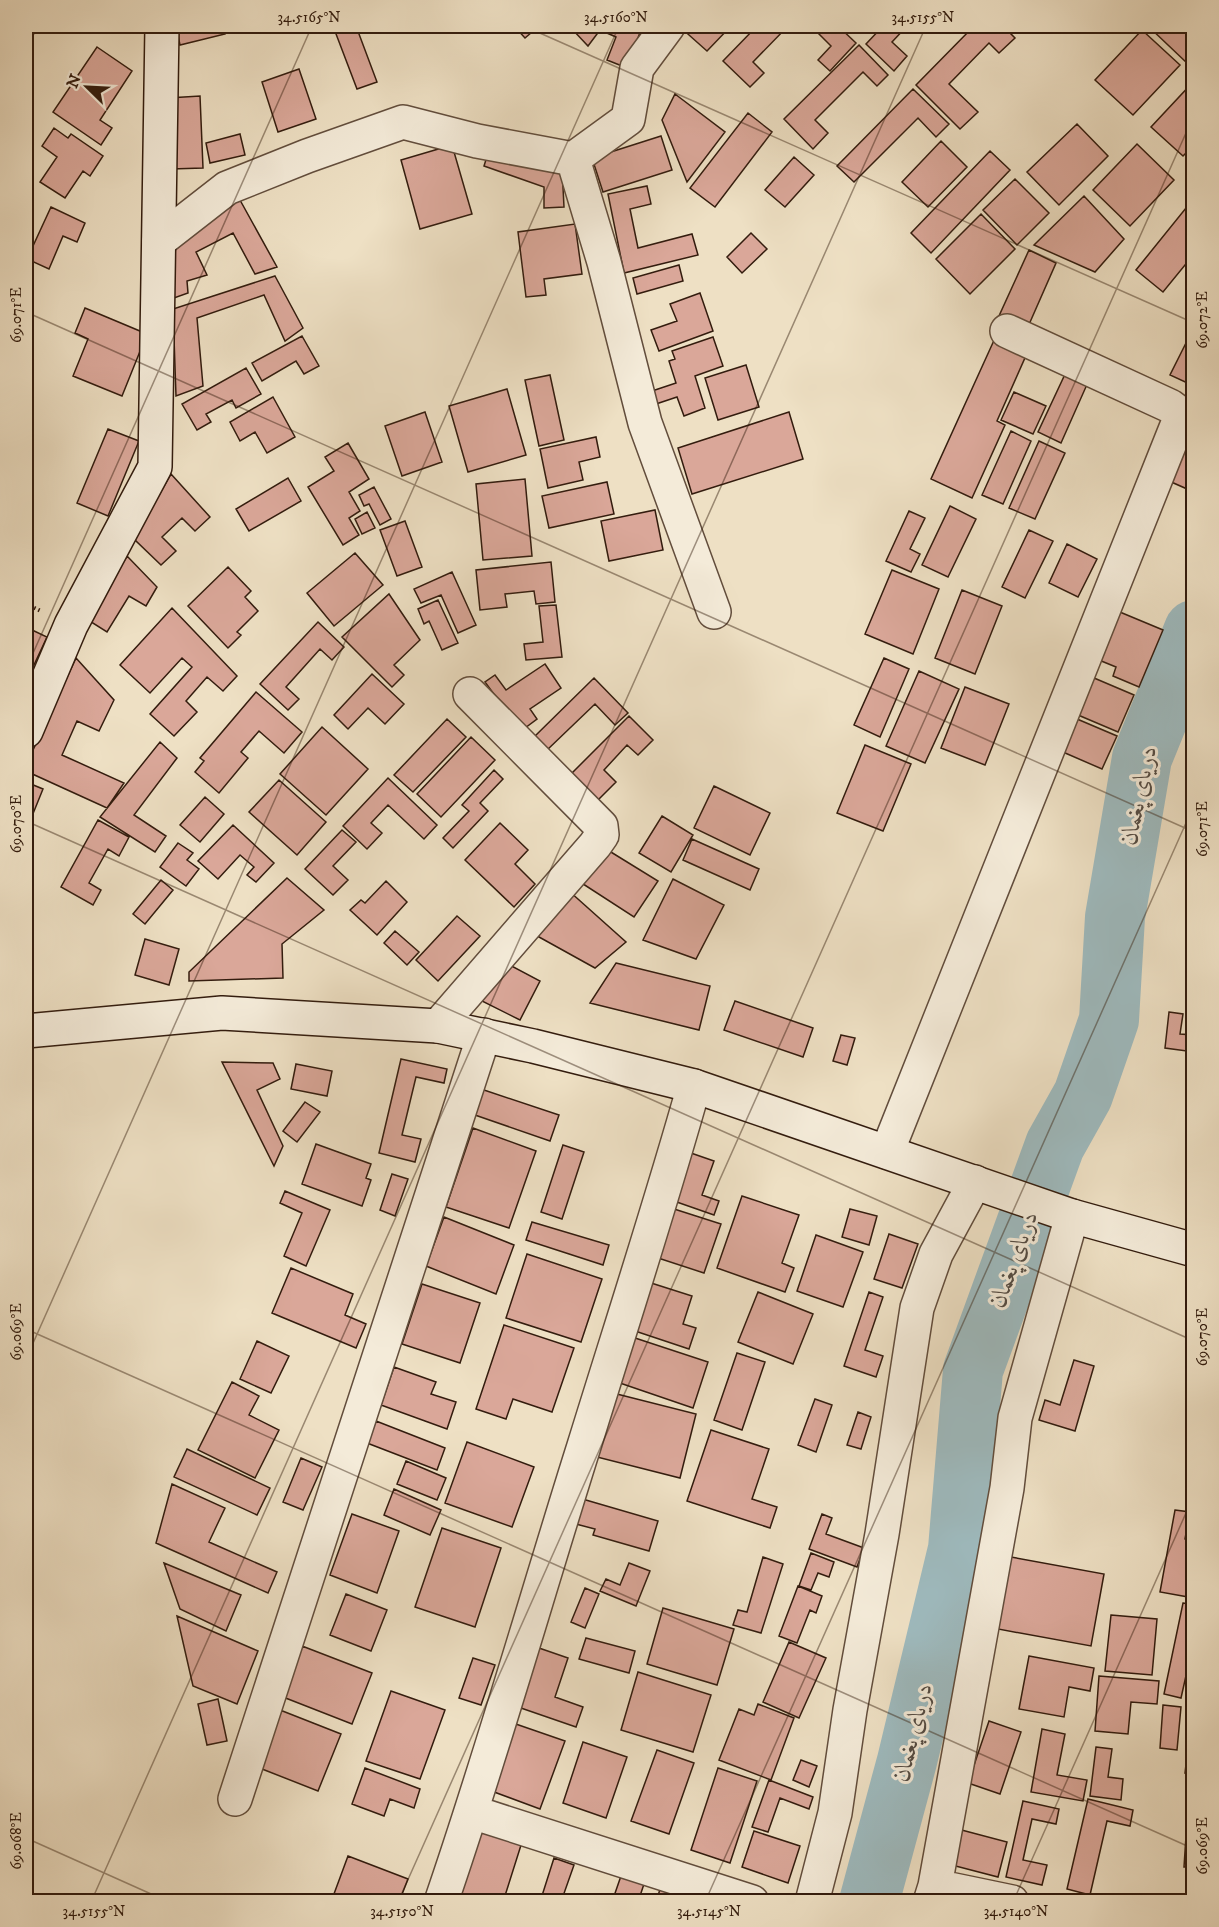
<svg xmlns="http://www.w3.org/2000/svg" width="1219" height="1927" viewBox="0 0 1219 1927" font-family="'IM FELL DW Pica',Amiri,serif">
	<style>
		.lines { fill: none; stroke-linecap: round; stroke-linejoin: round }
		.river { stroke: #9ebabe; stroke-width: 60 }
		.building { fill: #daa799; stroke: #331c0e; stroke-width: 1.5 }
		.street-casing { stroke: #624d3c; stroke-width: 36 }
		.secondary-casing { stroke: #331c0e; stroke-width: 36 }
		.path { stroke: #331c0e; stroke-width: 4; stroke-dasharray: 1.5 3; stroke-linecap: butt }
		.street { stroke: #f4ebd9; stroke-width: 33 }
		.secondary { stroke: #f4ebd9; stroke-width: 33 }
		.ticks { fill: none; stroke: #331c0e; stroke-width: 1.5; stroke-opacity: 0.45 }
		.labels { text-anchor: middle; stroke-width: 6; stroke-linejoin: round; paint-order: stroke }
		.water-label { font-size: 24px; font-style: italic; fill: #534b43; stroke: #f4ebd9 }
		.neatline { fill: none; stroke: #331c0e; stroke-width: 2 }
		.ticks-label { font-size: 15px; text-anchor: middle; fill: #331c0e }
	</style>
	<rect width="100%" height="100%" fill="#eee0c4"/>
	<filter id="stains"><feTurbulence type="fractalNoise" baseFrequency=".00333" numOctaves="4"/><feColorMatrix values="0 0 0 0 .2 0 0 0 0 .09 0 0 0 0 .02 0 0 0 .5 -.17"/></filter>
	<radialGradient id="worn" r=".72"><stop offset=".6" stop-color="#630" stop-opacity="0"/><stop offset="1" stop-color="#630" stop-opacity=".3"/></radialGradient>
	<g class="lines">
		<path class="river" d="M869,1902L907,1761L958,1549L973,1370L1055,1145L1083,1095L1109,1020L1115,917L1142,758L1194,630"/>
	</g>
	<path class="building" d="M26,26H39L29,41L26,39Z
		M176,26H223L225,34L180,45Z
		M333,26H356L377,82L357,89Z
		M514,26H539L525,38Z
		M574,26H640L642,27L627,68L607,60L616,37L600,30L588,46L571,28Z
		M682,26H731L707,51L680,27Z
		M757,26H788L753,62L764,73L750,87L723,61Z
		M811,26H838L856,43L830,71L818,60L831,46Z
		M848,26H863L856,33Z
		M883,26H907L892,42L907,56L894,71L866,44Z
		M974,26H1003L1015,38L999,53L989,43L949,84L978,112L960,129L916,85Z
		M1148,26H1194V58L1188,64Z
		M1142,30L1180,65L1133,115L1095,80Z
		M859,45L888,75L877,86L863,72L815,120L828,133L813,149L784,119Z
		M97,47L132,71L100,120L112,128L101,145L53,112Z
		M299,69L316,119L278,132L262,82Z
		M1194,81V145L1183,156L1151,127Z
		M913,89L949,124L936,137L918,118L854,182L837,166Z
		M675,94L725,132L687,182L662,120Z
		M200,96L203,168L171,169L168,98Z
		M748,113L772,132L715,207L690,188Z
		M1077,124L1108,156L1059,205L1027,172Z
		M54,128L68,138L71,134L103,156L90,176L83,171L65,198L40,182L57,157L42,146Z
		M240,134L245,155L210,163L206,143Z
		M661,136L672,170L603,192L592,158Z
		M941,141L967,167L928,207L902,182Z
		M1137,144L1174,180L1130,226L1093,190Z
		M452,145L472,214L420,229L401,160Z
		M489,150L562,168L564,207L544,208V187L484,166Z
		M990,151L1010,170L931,253L911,233Z
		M794,157L814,175L785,207L765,190Z
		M1015,179L1049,213L1017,245L983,210Z
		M647,186L651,204L630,209L638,248L692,234L698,255L624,273L608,194Z
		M235,191L277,267L255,274L233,233L196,252L207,275L187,281L188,293L174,298L173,238Z
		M1084,196L1124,239L1095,272L1034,245Z
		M51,207L85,223L77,242L63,236L49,269L27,259Z
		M1186,208L1194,214V254L1163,292L1136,270Z
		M981,214L1015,249L970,294L936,259Z
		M575,224L582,274L544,279L546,295L526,297L518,232Z
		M751,233L767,249L742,273L727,257Z
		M1029,250L1056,263L1027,329L999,316Z
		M679,265L683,281L637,294L633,278Z
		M275,276L303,328L285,341L264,295L197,318L203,386L176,396L173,309Z
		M700,293L713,331L659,351L651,330L677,321L670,304Z
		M85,308L147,334L122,396L73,376L88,339L75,333Z
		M1194,327V386L1170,375Z
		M302,336L319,366L304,374L296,361L262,381L252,363Z
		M996,336L1028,351L997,421L1005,425L972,498L931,479Z
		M713,337L723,366L695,376L705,408L684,416L677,397L653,405L649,392L676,383L669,361L675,359L672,351Z
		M746,365L759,407L718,420L705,378Z
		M246,368L261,394L236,408L232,400L206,414L211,422L197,430L182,404Z
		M1067,370L1089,380L1061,443L1038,432Z
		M550,375L564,440L539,446L525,380Z
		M507,389L526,455L468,472L449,406Z
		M1014,392L1046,406L1033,434L1001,420Z
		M273,397L295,437L267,453L255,432L240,441L230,422Z
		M425,412L442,462L402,476L385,426Z
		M789,412L803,459L692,494L678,448Z
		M1194,425V492L1169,481Z
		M108,429L139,441L108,516L77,503Z
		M1011,431L1031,441L1003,504L982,495Z
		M596,437L600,457L579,462L583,480L548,488L540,449Z
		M1039,441L1065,453L1035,519L1009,508Z
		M348,443L369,479L349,492L360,511L349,518L359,535L343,545L308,487L334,471L325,457Z
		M171,474L210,517L195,531L182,518L162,537L176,551L161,565L134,539Z
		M288,478L301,501L249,531L236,509Z
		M525,479L532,556L483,560L476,484Z
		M607,482L614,514L549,528L542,496Z
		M374,487L391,519L380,525L369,504L364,506L359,495Z
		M950,506L976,519L948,577L922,565Z
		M655,510L663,550L609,561L601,521Z
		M909,511L925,518L910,549L920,554L911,572L886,561Z
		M367,512L375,528L362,534L355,519Z
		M405,521L422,567L397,576L380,530Z
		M1029,530L1053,541L1025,598L1002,587Z
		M1067,544L1097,559L1078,597L1049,583Z
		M355,553L383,585L334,626L307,593Z
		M127,556L157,587L146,606L129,596L107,632L88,620Z
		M551,562L555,602L536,604L534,591L505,594L507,607L480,610L476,570Z
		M228,567L251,591L245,597L258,611L237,632L241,635L228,648L188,606Z
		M892,570L939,589L913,654L865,634Z
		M452,572L476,625L458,633L441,595L421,603L414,589Z
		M962,590L1002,606L975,674L935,658Z
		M389,594L420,640L394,665L404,675L392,687L342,637Z
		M438,600L458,643L442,650L429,621L424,624L418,609Z
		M556,605L562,657L526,660L524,644L543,642L539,606Z
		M172,608L237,676L223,691L207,677L186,701L197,712L174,736L150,714L192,667L182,658L150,693L120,665Z
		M1115,610L1163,630L1139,687L1113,676L1116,667L1094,658Z
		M318,622L344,647L332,660L320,649L286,687L299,699L288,710L260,684Z
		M30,629L47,637L26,682V639Z
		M76,658L114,700L99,731L77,721L62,755L124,783L107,808L28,772L30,767L26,765Z
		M884,658L909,669L880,737L854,725Z
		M545,664L561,688L530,709L537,719L521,731L485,682L495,675L506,690Z
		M919,671L959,689L925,763L886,746Z
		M372,674L404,704L385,724L368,708L348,729L334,715Z
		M1087,675L1134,695L1118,732L1071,712Z
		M594,678L628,713L615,725L595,704L546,751L533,738Z
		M965,687L1009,704L985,765L941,748Z
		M256,692L302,732L284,753L259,731L241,752L248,758L219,793L195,772L204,761L200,758Z
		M629,716L653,740L638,755L627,745L604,770L616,782L590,808L564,781Z
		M1070,716L1117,736L1102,769L1056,749Z
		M447,719L466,737L413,792L394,775Z
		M322,727L368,769L326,815L280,774Z
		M471,737L495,760L441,817L417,794Z
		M160,742L177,758L134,815L166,836L155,852L100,817Z
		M865,745L911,764L883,831L837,813Z
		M494,770L503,779L480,803L488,811L453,848L443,838L469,811L462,805Z
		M388,778L437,825L424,839L388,805L371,823L382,833L367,849L343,826Z
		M279,780L326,822L297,855L249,812Z
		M26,782L43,789L26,831Z
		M714,786L770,813L750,855L694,828Z
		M205,797L224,814L200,842L180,825Z
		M662,816L693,835L671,872L639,853Z
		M98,820L129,837L119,856L108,849L89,883L101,890L93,905L61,887Z
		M500,823L528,850L515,864L535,884L514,907L465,860Z
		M233,825L274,863L256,882L247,875L254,867L240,855L218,879L198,861Z
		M342,830L356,842L333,866L348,880L333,895L305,869Z
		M692,839L759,869L750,890L683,860Z
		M178,843L193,853L187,860L199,869L186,886L160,867Z
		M606,849L658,881L634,917L580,882Z
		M287,878L324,910L282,944L283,978L189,981V972Z
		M673,879L724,905L696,959L643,940Z
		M161,880L173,890L145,924L133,914Z
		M386,881L407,902L377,935L350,910L361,900L365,903Z
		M569,891L626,942L595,968L530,932Z
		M457,916L480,936L438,981L416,960Z
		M395,931L419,952L407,965L384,943Z
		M145,939L179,949L169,985L135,975Z
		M504,962L540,981L520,1020L476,998Z
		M616,963L710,986L699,1030L590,1003Z
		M735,1001L813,1028L803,1057L724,1030Z
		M1169,1012L1183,1014L1180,1034L1194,1035V1052L1165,1048Z
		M841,1035L855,1038L847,1065L833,1061Z
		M401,1059L447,1069L444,1083L416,1077L402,1135L421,1139L415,1162L379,1153Z
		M222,1062L273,1063L280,1079L257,1090L283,1146L274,1166Z
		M296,1064L332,1071L327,1096L291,1089Z
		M481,1089L559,1115L550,1141L472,1114Z
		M305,1102L320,1112L297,1142L283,1131Z
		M473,1128L536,1151L509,1228L446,1207Z
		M316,1144L371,1164L366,1178L371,1180L362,1206L302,1184Z
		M563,1145L584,1152L562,1219L541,1212Z
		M688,1152L714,1161L702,1195L719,1201L714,1215L671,1200Z
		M392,1174L408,1179L395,1216L380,1210Z
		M285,1191L330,1210L306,1266L284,1256L302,1213L280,1203Z
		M742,1196L799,1215L782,1263L794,1268L785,1292L717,1268Z
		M671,1208L721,1224L704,1273L655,1257Z
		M850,1209L877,1216L869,1245L842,1237Z
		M444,1217L514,1245L496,1294L426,1266Z
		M532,1222L609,1245L603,1265L526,1240Z
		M889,1234L918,1244L902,1288L874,1279Z
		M816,1235L863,1252L843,1307L797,1291Z
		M527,1254L602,1279L581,1342L506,1318Z
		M291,1268L353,1294L345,1315L366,1324L356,1348L272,1313Z
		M648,1282L692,1296L683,1324L696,1328L689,1349L632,1330Z
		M422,1284L480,1303L460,1363L402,1344Z
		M758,1292L813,1314L793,1364L738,1342Z
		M869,1292L883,1297L865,1350L883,1356L876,1377L844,1366Z
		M504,1325L574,1348L552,1412L513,1399L506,1419L476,1409Z
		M629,1336L708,1362L693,1408L614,1381Z
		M257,1341L289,1356L271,1393L240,1379Z
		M737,1353L765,1362L742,1430L714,1420Z
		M1074,1360L1094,1366L1075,1431L1039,1420L1045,1400L1060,1405Z
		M394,1367L436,1382L431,1394L456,1402L447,1429L381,1405Z
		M232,1382L259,1396L249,1415L279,1430L255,1478L198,1450Z
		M609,1392L696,1414L680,1478L593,1456Z
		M815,1399L832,1405L816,1452L798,1445Z
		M858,1412L871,1417L861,1449L847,1445Z
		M376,1421L445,1448L437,1470L367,1443Z
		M711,1430L769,1449L752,1499L777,1507L770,1528L687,1501Z
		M467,1442L534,1467L512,1527L445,1503Z
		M187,1449L270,1488L257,1515L174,1477Z
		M301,1458L322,1467L303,1510L283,1502Z
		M406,1461L446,1478L437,1500L397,1484Z
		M172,1484L225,1508L209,1542L277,1572L268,1593L156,1543Z
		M394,1489L441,1510L430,1535L384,1515Z
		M579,1498L658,1521L649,1551L593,1535L595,1529L572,1523Z
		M1175,1510L1190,1512L1185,1539L1194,1541V1598L1160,1592Z
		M352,1514L399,1531L377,1593L330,1575Z
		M822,1514L832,1518L826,1534L864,1548L857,1567L809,1549Z
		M442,1528L501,1548L475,1627L415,1607Z
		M811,1553L834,1562L829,1577L818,1573L811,1590L799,1586Z
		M763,1557L783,1564L761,1633L733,1625L738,1610L747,1612Z
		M1011,1557L1104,1574L1091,1646L998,1629Z
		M164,1563L241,1595L226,1631L180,1609Z
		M629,1563L650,1571L636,1606L600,1591L606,1579L620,1585Z
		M798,1586L822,1596L816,1613L810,1610L797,1643L779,1636Z
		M585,1588L599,1594L585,1628L571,1622Z
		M346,1594L387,1610L371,1651L330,1635Z
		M1183,1603L1194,1605V1640L1181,1698L1164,1694Z
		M663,1608L734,1629L717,1685L647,1664Z
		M1111,1615L1157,1619L1152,1675L1105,1671Z
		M177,1616L258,1651L237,1704L193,1686Z
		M586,1638L635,1651L629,1673L579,1659Z
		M789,1642L826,1658L799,1718L763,1702Z
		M302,1646L372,1673L352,1724L283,1697Z
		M539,1648L568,1658L555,1697L583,1707L576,1727L518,1707Z
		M1029,1656L1094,1668L1090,1691L1069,1687L1064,1717L1019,1709Z
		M473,1658L495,1665L481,1705L459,1698Z
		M638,1672L711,1695L693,1752L621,1730Z
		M1099,1676L1159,1681L1157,1704L1131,1702L1128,1734L1095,1731Z
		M391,1691L445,1710L420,1779L366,1761Z
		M218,1699L227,1741L207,1745L198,1704Z
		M758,1704L794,1718L771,1780L719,1760L739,1709L754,1715Z
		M1163,1705L1181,1707L1177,1750L1160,1748Z
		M1193,1705H1194V1774L1185,1773Z
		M280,1710L341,1734L318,1791L257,1767Z
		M989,1721L1021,1732L1000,1794L968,1783Z
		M510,1722L565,1741L540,1809L486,1789Z
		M1042,1729L1065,1734L1057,1775L1087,1780L1083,1801L1031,1792Z
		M583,1742L627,1757L606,1818L563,1803Z
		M1096,1747L1112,1749L1108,1777L1123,1779L1121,1800L1090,1796Z
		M657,1750L694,1763L669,1834L631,1821Z
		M801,1760L817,1766L809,1787L793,1780Z
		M365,1768L420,1789L414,1808L390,1799L384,1816L352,1804Z
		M718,1768L757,1781L730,1863L691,1850Z
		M769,1780L813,1797L809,1809L780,1798L768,1832L752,1827Z
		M1088,1799L1133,1810L1130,1826L1107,1821L1090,1895L1067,1889Z
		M1023,1801L1059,1809L1056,1824L1032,1819L1023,1860L1047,1865L1042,1885L1006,1877Z
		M1187,1821H1194V1867H1184Z
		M482,1828L522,1842L503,1902H459Z
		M954,1828L1007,1842L998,1877L944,1863Z
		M754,1831L800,1846L788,1883L742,1867Z
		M348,1856L408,1879L399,1902H331Z
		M554,1858L574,1865L562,1899L569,1902H540Z
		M1189,1869L1194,1870V1902H1186Z
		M622,1873L645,1881L638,1902H612Z
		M662,1883L690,1893L687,1902H656Z"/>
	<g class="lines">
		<g class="street-casing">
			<path id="street" d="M573,159L604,262L645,423L714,612
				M159,241L227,188L307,156L403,122L477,141L573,159L628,119L637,68L668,26
				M438,1026L595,845L602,835L601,826L470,694
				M887,1152L1178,423V412L1170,406L1007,331
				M235,1799L484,1035
				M472,1812L752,1902
				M935,1886L1012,1902
				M441,1902C493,1751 536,1598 584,1446C621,1326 660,1207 694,1086
				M812,1902L835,1813L850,1710L882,1534L917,1308L936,1254L975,1182
				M930,1902L935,1886L1007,1488L1015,1418L1072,1216"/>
		</g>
		<g class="secondary-casing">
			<path id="secondary" d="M26,731L71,625L155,467L162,26
				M26,1031L222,1013L438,1026L533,1046L694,1086L1072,1216L1194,1250"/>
		</g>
		<path class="path" d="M26,604L41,611"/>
		<use href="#street" class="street"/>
		<use href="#secondary" class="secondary"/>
	</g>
	<path class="ticks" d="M524,26L1194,323M26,312L1194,832M26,669L312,26M26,821L1194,1341M26,1329L1194,1849M26,1359L619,26M26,1838L169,1902M91,1902L926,26M398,1902L1194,115M705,1902L1194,805M1013,1902L1194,1495"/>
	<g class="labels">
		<g class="water-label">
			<text transform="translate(1138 795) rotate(-78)" y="8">دریای پغمان</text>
			<text transform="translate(1013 1259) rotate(-70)" y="8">دریای پغمان</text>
			<text transform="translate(912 1732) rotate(-76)" y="8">دریای پغمان</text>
		</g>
	</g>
	<rect width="1219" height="1927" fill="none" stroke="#eee0c4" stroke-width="66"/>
	<g transform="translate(87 87) rotate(294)" stroke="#f4ebd9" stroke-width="4.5" paint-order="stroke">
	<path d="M0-4.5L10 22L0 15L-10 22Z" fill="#331c0e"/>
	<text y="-9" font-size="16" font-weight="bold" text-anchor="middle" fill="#331c0e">N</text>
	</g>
	<rect x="33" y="33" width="1153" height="1861" class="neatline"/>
	<g class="ticks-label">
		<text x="309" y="22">34.5165°N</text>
		<text x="616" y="22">34.5160°N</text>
		<text x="923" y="22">34.5155°N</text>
		<text transform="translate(16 315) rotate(-90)" y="5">69.071°E</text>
		<text transform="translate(1202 320) rotate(-90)" y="5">69.072°E</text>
		<text transform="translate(16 824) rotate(-90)" y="5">69.070°E</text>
		<text transform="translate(1202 829) rotate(-90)" y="5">69.071°E</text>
		<text transform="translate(16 1332) rotate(-90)" y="5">69.069°E</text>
		<text transform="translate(1202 1337) rotate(-90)" y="5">69.070°E</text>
		<text transform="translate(16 1841) rotate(-90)" y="5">69.068°E</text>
		<text transform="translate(1202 1846) rotate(-90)" y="5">69.069°E</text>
		<text x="94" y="1916">34.5155°N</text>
		<text x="402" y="1916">34.5150°N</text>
		<text x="709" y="1916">34.5145°N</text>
		<text x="1016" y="1916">34.5140°N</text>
	</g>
	<rect width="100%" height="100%" filter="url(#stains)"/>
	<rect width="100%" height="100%" fill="url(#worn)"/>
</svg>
